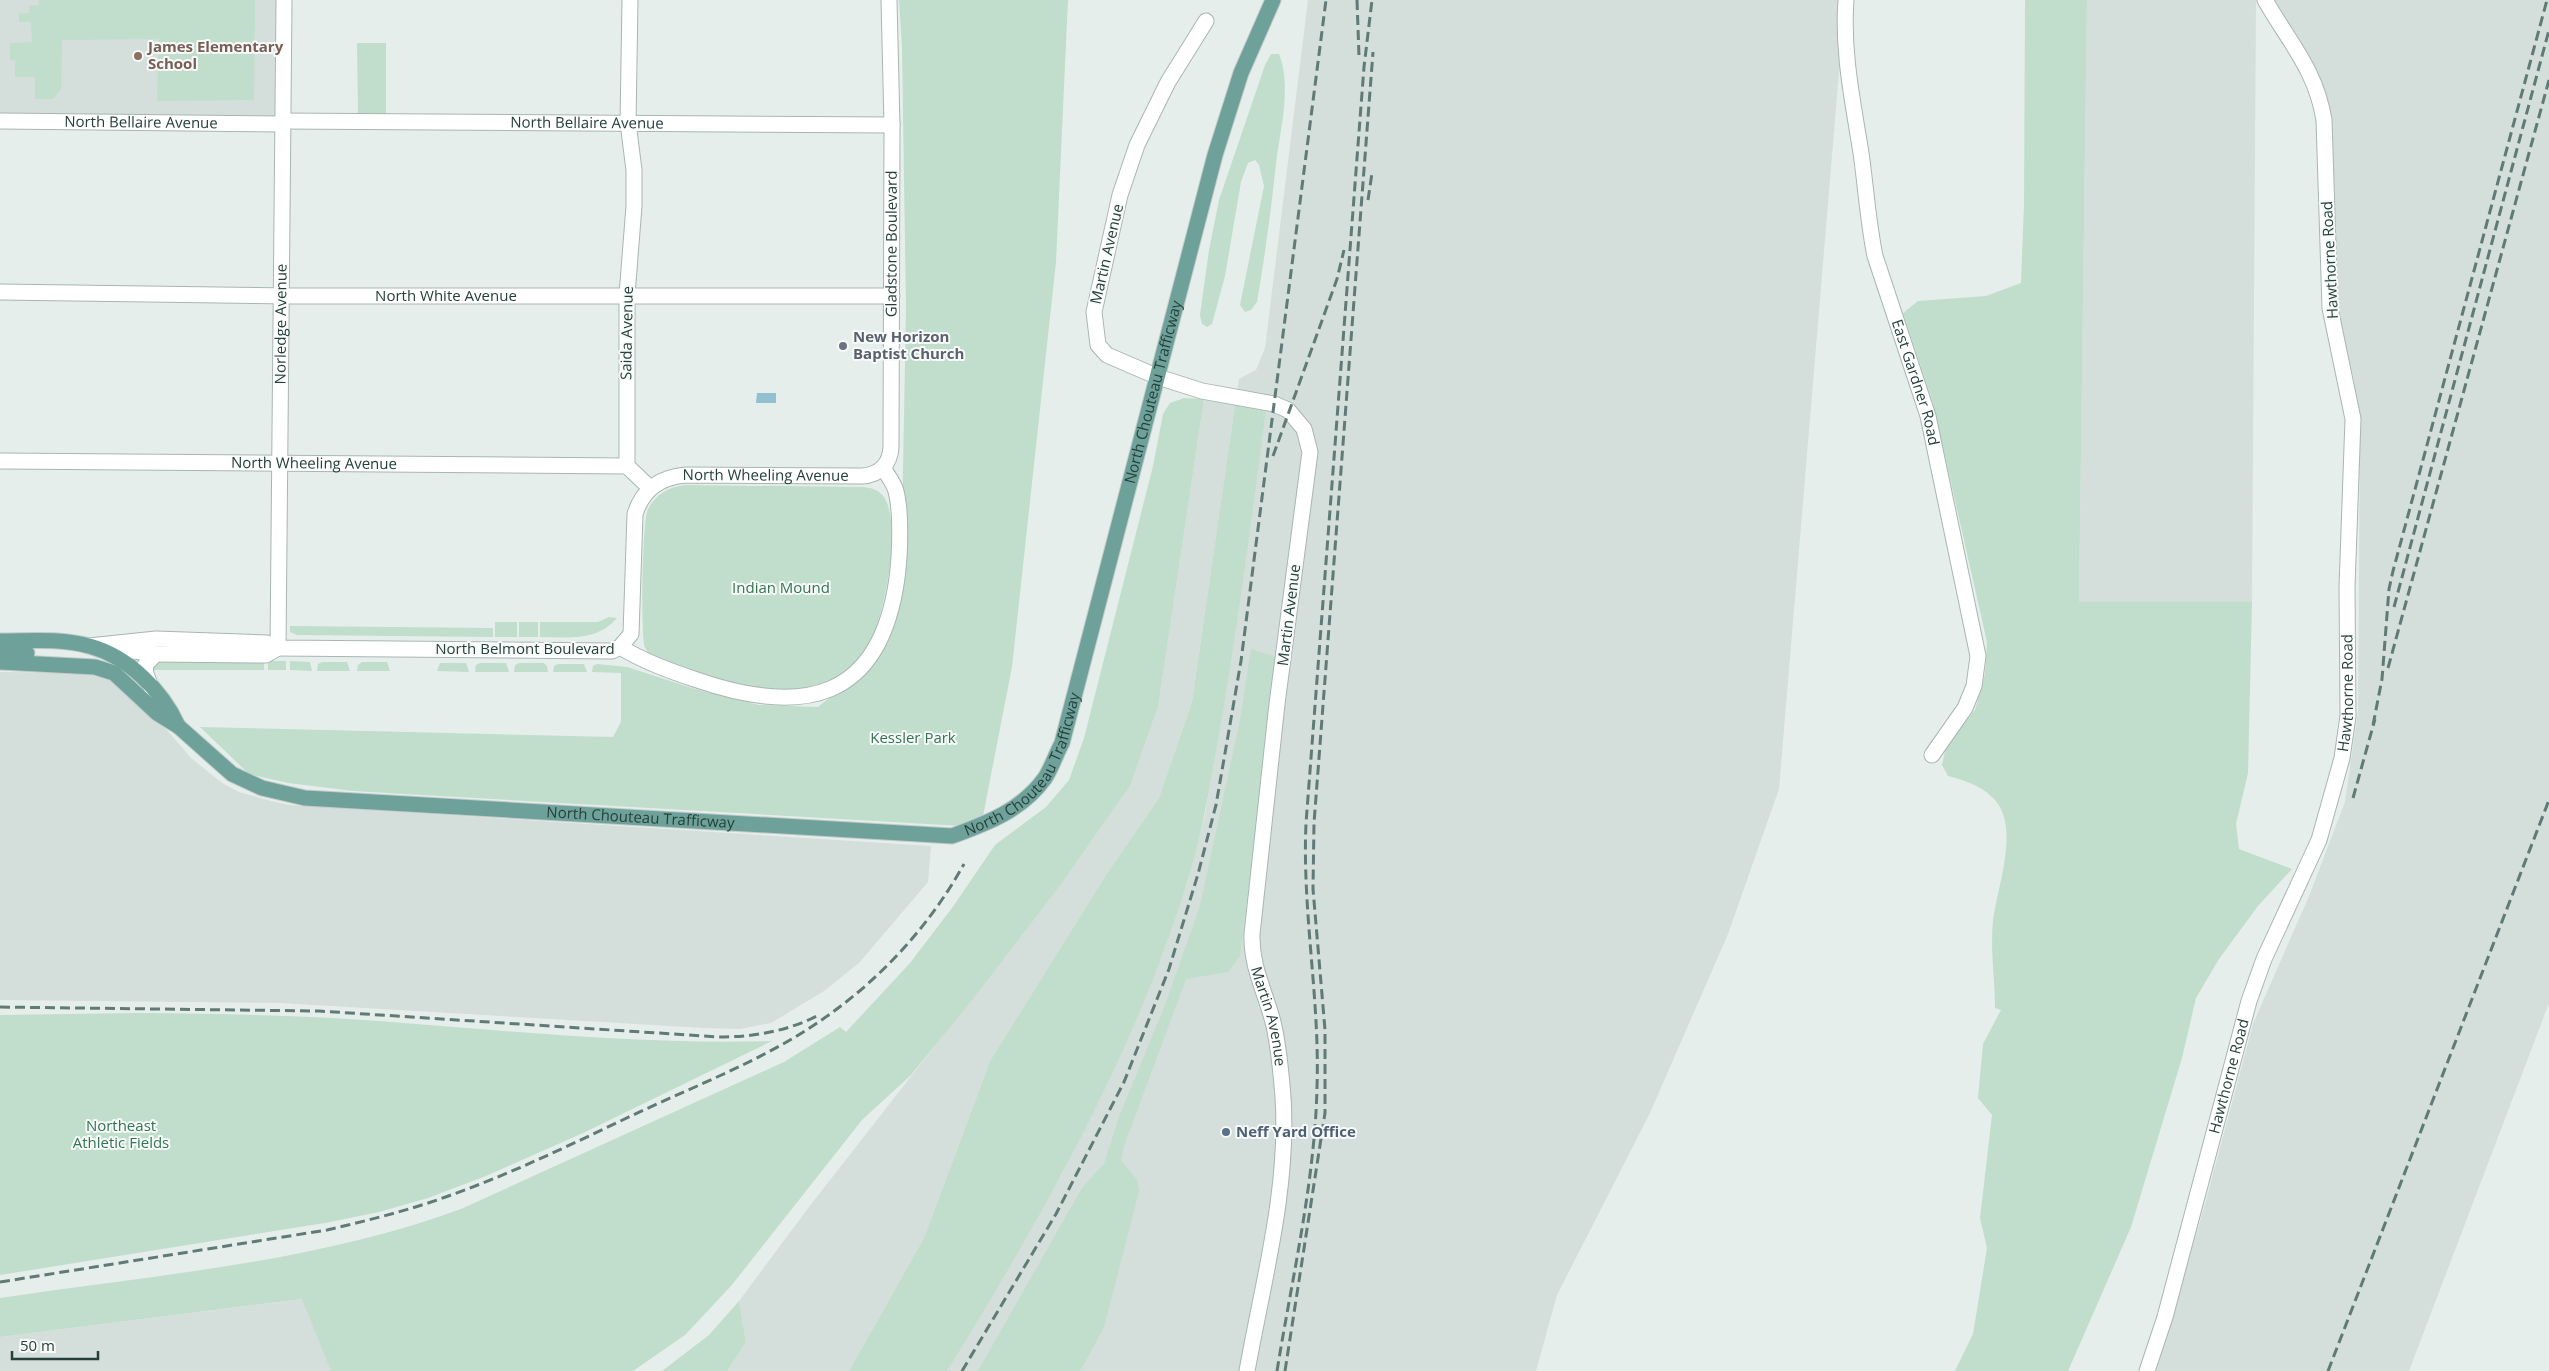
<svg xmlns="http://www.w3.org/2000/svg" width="2549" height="1371" viewBox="0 0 2549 1371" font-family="'Open Sans',sans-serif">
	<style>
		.built { fill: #d4deda }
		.green { fill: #c0decb }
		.water { fill: #91c0d0 }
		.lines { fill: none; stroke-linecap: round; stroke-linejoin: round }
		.minor-casing { stroke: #a8b6b3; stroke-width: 17 }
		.major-casing { stroke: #c2cac8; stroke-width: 17 }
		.minor { stroke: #fff; stroke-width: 15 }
		.major { stroke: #6da199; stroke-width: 15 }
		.rail { stroke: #607b76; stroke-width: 3; stroke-dasharray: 10 5; stroke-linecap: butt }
		.education-dot { fill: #8d6e63; stroke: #f7faf9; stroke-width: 2 }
		.worship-dot { fill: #6b7280; stroke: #f7faf9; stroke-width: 2 }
		.service-dot { fill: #5c6f8a; stroke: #f7faf9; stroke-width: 2 }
		.labels { text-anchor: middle; stroke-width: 4; stroke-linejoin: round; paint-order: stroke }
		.education-label { font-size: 15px; font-weight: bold; fill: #785e54; stroke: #f7faf9; text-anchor: start }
		.street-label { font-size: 15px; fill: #25403b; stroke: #f7faf9 }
		.worship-label { font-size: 15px; font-weight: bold; fill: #5b616d; stroke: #f7faf9; text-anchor: start }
		.park-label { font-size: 15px; fill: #317552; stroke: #f7faf9 }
		.service-label { font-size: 15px; font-weight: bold; fill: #4e5e75; stroke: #f7faf9; text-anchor: start }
	</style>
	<rect width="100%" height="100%" fill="#e6eeeb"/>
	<path class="built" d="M0,0H276L275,116L0,114Z
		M1308,0H1845L1779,789L1728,934L1650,1113L1557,1295L1536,1371H947L1064,1170L1162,956L1188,881L1205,815L1216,750L1266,412L1235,405L1192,702L1159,798L1106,875L990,1061L924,1238L849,1371H727L746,1342L739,1301L809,1207L1062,883L1130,786L1158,707L1204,399L1235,405L1239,379L1256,370L1265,348Z
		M2087,0H2256L2252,602L2079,603Z
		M2275,0H2549V1003L2409,1371H2156L2205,1204L2253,1024L2309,896L2345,802L2358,711L2360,433L2354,380L2336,306L2329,115L2320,78Z
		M0,672L89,673L109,679L140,699L191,758L222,783L239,792L271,801L289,805L931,846L928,882L859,963L824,991L771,1023L740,1029L704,1028L280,1003L0,1000Z
		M303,1299L331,1371H0V1337Z"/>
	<path class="green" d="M39,0H255L254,100L157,101L159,39L62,40L61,89L53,99H35V77H15V60H10V43L32,42L31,22H19V14L29,13V6L39,5Z
		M899,0H1068L1056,262L1012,667L983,816L962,826L353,791L288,783L249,774L200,727L613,737L621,722V673L592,672L593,666L597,664L627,667L695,689L759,705L818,707L879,658L901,577L906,308L902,47Z
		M2025,0H2087L2079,602H2252L2248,773L2236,824L2239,849L2292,869L2258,906L2219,959L2196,998L2182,1058L2131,1227L2068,1371H1955L1973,1334L1987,1248L1980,1218L1992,1115L1978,1098L1983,1044L2001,1010L1995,1008C1995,980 1990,949 1993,921C1997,886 2022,824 1992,797C1980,785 1963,780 1948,776L1942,765L1946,746L1975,710L1985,674L1987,642L1933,403L1903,313L1918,301L1986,296L2021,283L2024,204Z
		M357,43H386V115H358Z
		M1271,54H1279C1292,86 1280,130 1276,164C1271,210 1265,256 1257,302L1251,310L1245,312L1240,305L1264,186L1259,165L1255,160L1248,163L1241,182L1225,276L1212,324L1207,327L1202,324L1200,315L1209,250L1219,200L1265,65Z
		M1184,398L1204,399L1158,707L1130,786L1062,883L972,1000L911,1075L862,1120L731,1286L685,1335L633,1371H331L302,1299L0,1337V1298C154,1275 314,1263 461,1209L784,1062L840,1027L846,1032L910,963L952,908L995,845L1046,807L1069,780L1084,738L1153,466L1163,414L1170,403Z
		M1235,405L1266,412C1252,514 1239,616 1222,717C1212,773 1204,829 1187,883C1133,1056 1042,1217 947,1371H849L924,1238L990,1061L1106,875L1159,798L1192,702Z
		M685,485L864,487C872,488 879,490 884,497C902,524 885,614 870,642C857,668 829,685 800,689C756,696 695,671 653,657C649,653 645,650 644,644C641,626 642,523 648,509C656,494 669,487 685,485Z
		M609,617L617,618C596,642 569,637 540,637V622H598Z
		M495,622H517V637H495Z
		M519,622H538V637H519Z
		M290,626L493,628V637L297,635L290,632Z
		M1251,649L1276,657L1240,956L1228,972L1186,979L1123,1149L1121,1160L1137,1180L1139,1191L1104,1327L1080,1371H978L1082,1188L1104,1164L1119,1117L1165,1005L1200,906L1240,720Z
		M152,660L264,661V670H154L149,667Z
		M268,661H286V670H268Z
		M290,661L310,662L312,671L290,670Z
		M322,662H347L350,671H317L318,664Z
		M362,662H387L390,671H357L358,665Z
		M440,663H466L469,672L437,671Z
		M480,663H506L509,672H475L476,665Z
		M519,663H544L547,666L548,672H514L515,665Z
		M558,664H584L587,672H553L554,666Z
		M140,1013C220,1014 299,1015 379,1021C510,1031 641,1045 772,1041L583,1133L486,1176L428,1198L379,1212L325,1223L0,1275V1015Z
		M739,1301L746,1342L727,1371H662L709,1335Z"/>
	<path class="water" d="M757,393H776V403H756Z"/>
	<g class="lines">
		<g class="minor-casing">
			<g id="minor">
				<path d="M630,0L628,123L634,170V206L627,295V466L650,488"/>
				<path id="s1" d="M1846,0C1842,52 1853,102 1861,153C1866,188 1868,222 1875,256L1928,416L1978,656L1974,686L1965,708L1932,755"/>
				<path id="s2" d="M1206,21L1168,82L1137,145L1120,195L1094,312L1098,345L1107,355L1158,377L1202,391L1274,404L1288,410L1304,429L1310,452L1277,704L1252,934C1251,967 1265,991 1273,1022C1279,1046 1281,1072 1283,1097C1289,1189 1263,1281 1247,1371"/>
				<path id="s3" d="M0,121L283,124"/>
				<path id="s4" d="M283,121L892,125"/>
				<path id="s5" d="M0,292L292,296H892"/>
				<path id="s6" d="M0,461L627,466"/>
				<path id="s7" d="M89,646L156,639L267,643L278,648L612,651L620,647L631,634L635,514C643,489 660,477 686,475L862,476C879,475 890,465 891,447L892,125L889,0"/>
				<path d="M620,647C645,662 670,671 697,680C802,716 880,702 897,578C900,555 902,509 895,488C892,481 887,474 883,468"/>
				<path id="s8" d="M278,648L284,0"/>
				<path d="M119,649L156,654L266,655L278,648"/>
				<path d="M151,687L146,674L145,665L156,654"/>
				<path id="s9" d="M2147,1371L2165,1317L2249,1001L2264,959L2319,840L2342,758L2348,716L2347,587L2353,419L2330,308L2324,120C2316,70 2289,42 2265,0"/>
			</g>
		</g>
		<g class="major-casing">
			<g id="major">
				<path d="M0,641C29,641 60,638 89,646C127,656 162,690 178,726"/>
				<path d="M0,652L27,653"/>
				<path id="s10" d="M0,662L95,667L114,673L157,713L178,726L232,774L262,788L305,798L952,836C988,823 1022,810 1045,778C1052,767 1056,754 1062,743L1215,155L1241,73L1273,0"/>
			</g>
		</g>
		<use href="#minor" class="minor"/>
		<use href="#major" class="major"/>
		<path class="rail" d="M1357,0L1359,56
			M1368,200L1372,173
			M1273,456L1337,279L1344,250
			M2394,607L2549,30
			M2388,668L2549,80
			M2373,725L2382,679L2389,589L2393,571L2547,0
			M2353,798L2375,719
			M0,1007L319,1011L719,1037C754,1037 788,1031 819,1015
			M0,1282L327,1230C369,1220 411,1210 451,1195C513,1173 572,1144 631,1116C694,1086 762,1061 820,1021C879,981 929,927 964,864
			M962,1371L1056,1214L1124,1082L1169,969L1198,874L1216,805L1241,661L1326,0
			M1277,1371C1292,1278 1315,1181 1317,1087C1320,999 1302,912 1306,823L1364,67L1372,0
			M1285,1371L1325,1113V1030L1313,889L1314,823L1373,52
			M2328,1371L2549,800"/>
	</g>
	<circle class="education-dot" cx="138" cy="56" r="5"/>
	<circle class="worship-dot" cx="843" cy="346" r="5"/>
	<circle class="service-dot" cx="1226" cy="1132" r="5"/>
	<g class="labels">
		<g class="education-label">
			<text x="148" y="52">James Elementary<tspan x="148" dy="17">School</tspan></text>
		</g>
		<g class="street-label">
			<text dy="5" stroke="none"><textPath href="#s3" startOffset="141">North Bellaire Avenue</textPath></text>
			<text dy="5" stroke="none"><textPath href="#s4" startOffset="304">North Bellaire Avenue</textPath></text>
			<text dy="5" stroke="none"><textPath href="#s7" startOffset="1164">Gladstone Boulevard</textPath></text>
			<text transform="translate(1107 254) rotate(-77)" y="5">Martin Avenue</text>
			<text transform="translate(2330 260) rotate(-93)" y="5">Hawthorne Road</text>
			<text dy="5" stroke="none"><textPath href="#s5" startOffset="446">North White Avenue</textPath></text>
			<text dy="5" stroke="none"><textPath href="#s8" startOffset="324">Norledge Avenue</textPath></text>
			<text transform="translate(627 333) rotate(-89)" y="5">Saida Avenue</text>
			<text dy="5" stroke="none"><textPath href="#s1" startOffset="391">East Gardner Road</textPath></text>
			<text dy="5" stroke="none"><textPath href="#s10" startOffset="1509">North Chouteau Trafficway</textPath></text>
			<text dy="5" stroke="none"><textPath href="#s6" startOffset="314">North Wheeling Avenue</textPath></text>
			<text dy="5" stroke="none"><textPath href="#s7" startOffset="819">North Wheeling Avenue</textPath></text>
			<text transform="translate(1289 615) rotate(-83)" y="5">Martin Avenue</text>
			<text x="525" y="654">North Belmont Boulevard</text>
			<text dy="5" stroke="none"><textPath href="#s9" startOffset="710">Hawthorne Road</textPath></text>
			<text dy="5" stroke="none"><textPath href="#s10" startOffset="1104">North Chouteau Trafficway</textPath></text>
			<text dy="5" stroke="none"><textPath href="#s10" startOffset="684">North Chouteau Trafficway</textPath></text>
			<text dy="5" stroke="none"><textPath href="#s2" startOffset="1170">Martin Avenue</textPath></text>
			<text dy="5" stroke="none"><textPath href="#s9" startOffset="306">Hawthorne Road</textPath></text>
		</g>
		<g class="worship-label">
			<text x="853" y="342">New Horizon<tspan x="853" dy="17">Baptist Church</tspan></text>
		</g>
		<g class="park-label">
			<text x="781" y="593">Indian Mound</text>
			<text x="913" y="743">Kessler Park</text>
			<text x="121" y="1131">Northeast<tspan x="121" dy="17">Athletic Fields</tspan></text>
		</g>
		<g class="service-label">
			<text x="1236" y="1137">Neff Yard Office</text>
		</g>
	</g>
	<path d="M12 1351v8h86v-8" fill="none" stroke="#25403b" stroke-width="2.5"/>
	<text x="20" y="1351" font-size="15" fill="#25403b" stroke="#f7faf9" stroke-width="4" paint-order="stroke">50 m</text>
</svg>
